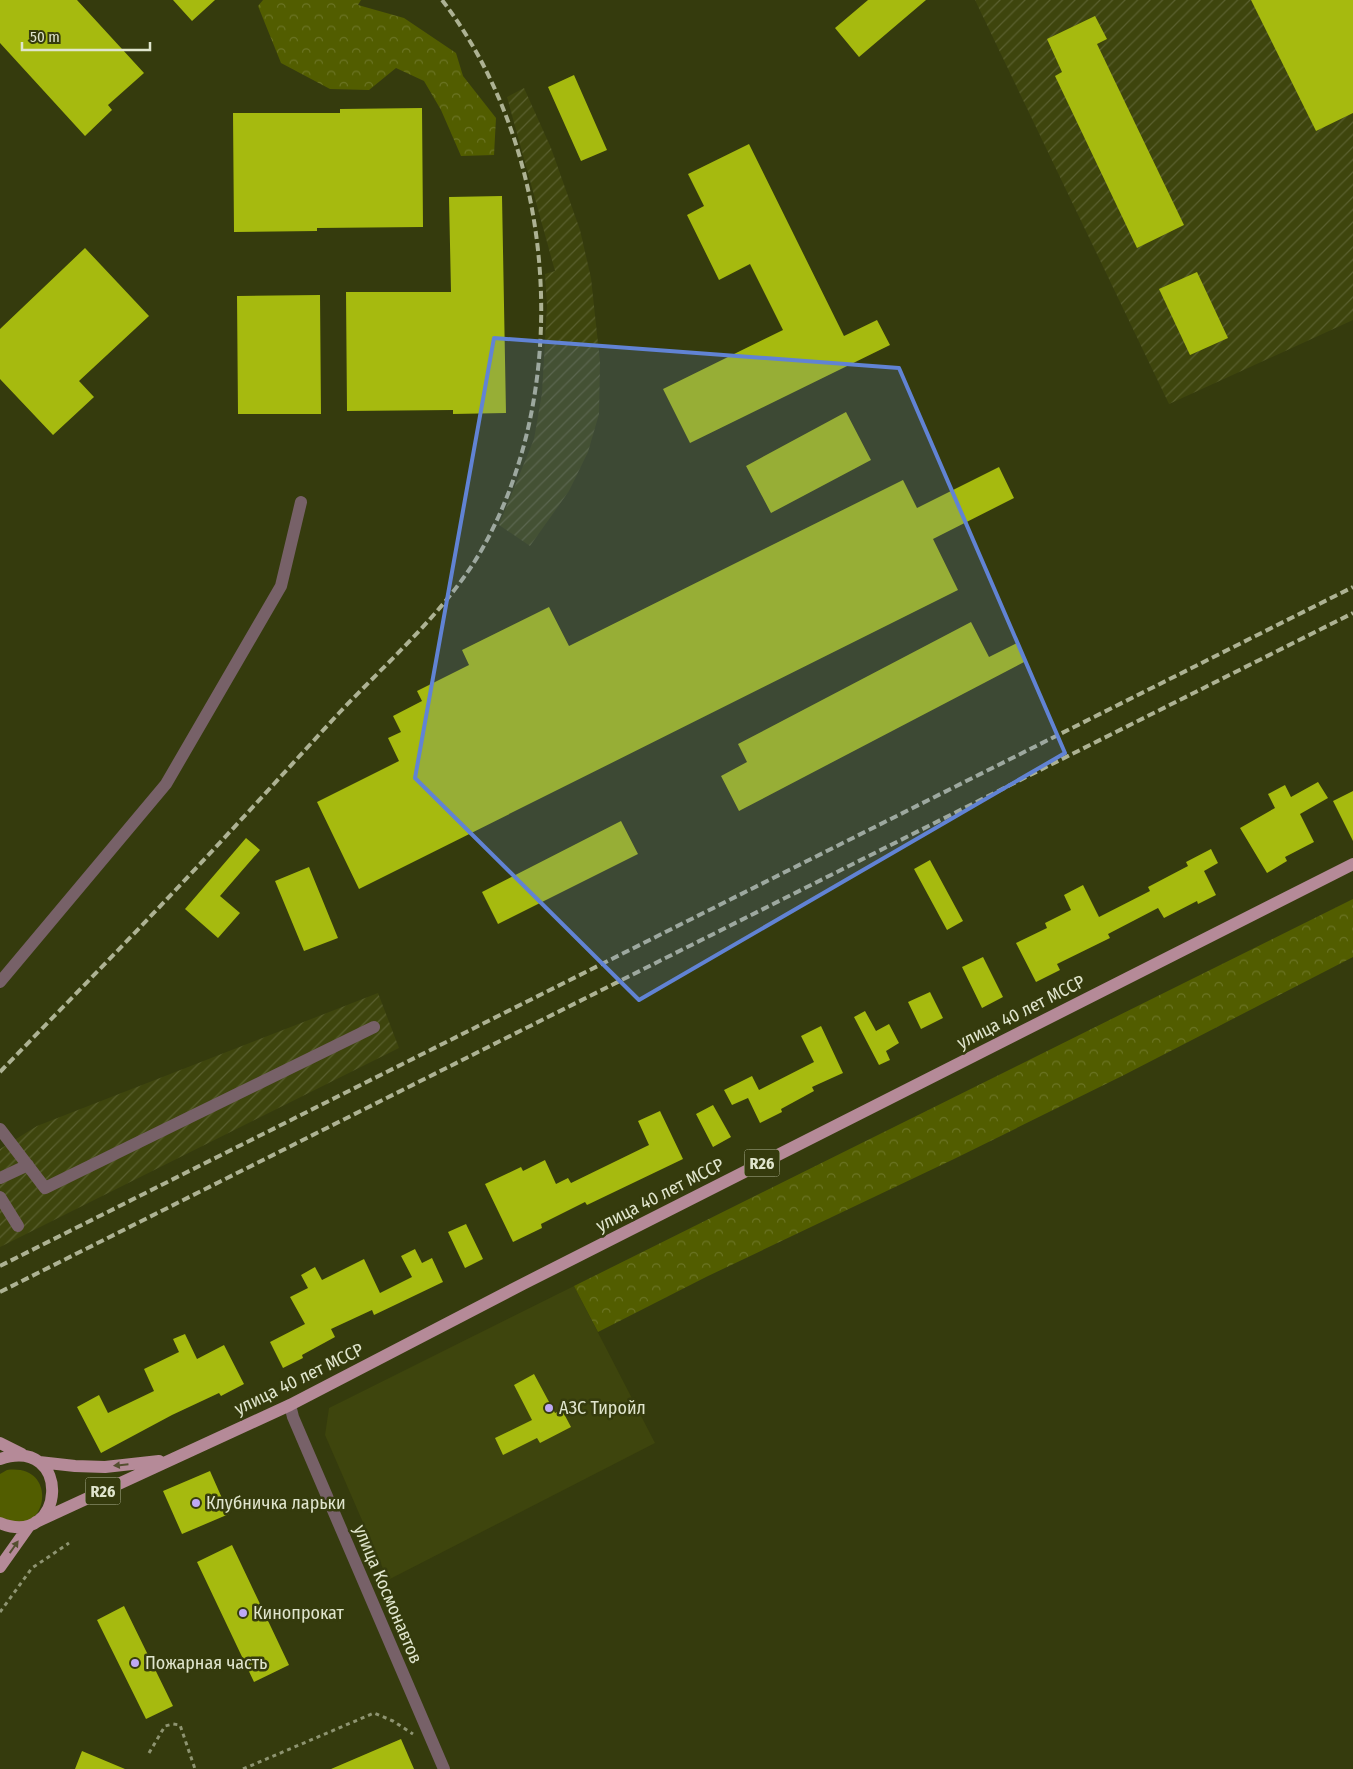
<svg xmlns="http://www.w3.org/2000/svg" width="1353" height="1769" viewBox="0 0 1353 1769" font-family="'Fira Sans Condensed',sans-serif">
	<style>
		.built { fill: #3e450d }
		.industrial { fill: url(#industrial-furrows) }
		.grass { fill: #525d00 }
		.forest { fill: url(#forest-crowns) }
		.building { fill: #a6ba0f }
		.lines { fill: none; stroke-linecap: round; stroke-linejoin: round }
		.path { stroke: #8e9471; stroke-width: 3; stroke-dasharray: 4 4; stroke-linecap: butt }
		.minor { stroke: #776168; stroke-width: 12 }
		.major { stroke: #b58a98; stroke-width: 12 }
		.rail { stroke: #adb293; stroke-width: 4; stroke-dasharray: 8 4; stroke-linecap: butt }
		.oneway { fill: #554f30 }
		.marked { fill: #6183d4; fill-opacity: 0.2; stroke: #6183d4; stroke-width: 4; stroke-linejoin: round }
		.poi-dot { fill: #bea9f4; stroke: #353b0d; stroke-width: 2 }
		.labels { text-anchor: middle; stroke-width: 5; stroke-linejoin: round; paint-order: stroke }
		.shield { fill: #353b0d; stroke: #adb293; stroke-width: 1 }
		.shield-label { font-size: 16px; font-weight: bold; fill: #e0e5cd }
		.street-label { font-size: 18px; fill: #e0e5cd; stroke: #353b0d }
		.poi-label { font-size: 18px; fill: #e0e5cd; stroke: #353b0d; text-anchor: start }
	</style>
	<defs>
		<pattern id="industrial-furrows" width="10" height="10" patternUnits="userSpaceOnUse" patternTransform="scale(1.25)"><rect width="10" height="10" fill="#3e450d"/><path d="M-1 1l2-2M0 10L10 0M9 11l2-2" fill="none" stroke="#5a602f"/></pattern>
		<pattern id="forest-crowns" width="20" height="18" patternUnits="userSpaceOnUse" patternTransform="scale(1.25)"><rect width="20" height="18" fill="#525d00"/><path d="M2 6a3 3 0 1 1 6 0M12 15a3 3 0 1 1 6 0" fill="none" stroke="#6b7424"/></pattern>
	</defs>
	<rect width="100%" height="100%" fill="#353b0d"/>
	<path class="built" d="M574,1286L655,1443L388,1580L325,1435L329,1408Z"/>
	<path class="industrial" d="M975,0H1353V320L1169,404Z
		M524,88L551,148L580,230L591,278L600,362L599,414L588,452L569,491L530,546L499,525L534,439L542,393L547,306L545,274L555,271L507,97Z
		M378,993L399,1048L0,1247V1149L37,1126Z"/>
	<path class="grass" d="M7,1470C55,1464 49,1524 19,1523C13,1523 6,1519 0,1518V1474Z"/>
	<path class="forest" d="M263,0H361L358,5L404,18L456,53L463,76L496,118L494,155L461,156L441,110L424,81L396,68L369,90L330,89L281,63L258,6Z
		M1353,899V957L1124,1075L954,1159L706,1277L598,1332L574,1286Z"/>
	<path class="building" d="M0,0H77L144,73L108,105L112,110L85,136L0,43Z
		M173,0H215L192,21Z
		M868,0H926L859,57L835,28Z
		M1251,0H1353V113L1316,131Z
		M1095,16L1107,39L1097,44L1184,225L1137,248L1055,76L1062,72L1047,39Z
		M574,75L607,150L581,161L548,87Z
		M422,108L423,227L317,228V231L234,232L233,113H340V109Z
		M749,144L844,336L877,320L890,345L690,443L663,389L783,330L750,264L719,280L687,215L704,206L688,174Z
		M502,196L506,413L453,414V410L347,411L346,292H451L449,197Z
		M85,248L149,316L79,381L94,397L53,435L0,379V329Z
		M1197,272L1228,338L1190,355L1159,289Z
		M320,295L321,414H238L237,296Z
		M846,412L871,460L771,513L746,466Z
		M999,467L1014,498L933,539L958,590L359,889L317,802L399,761L388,738L401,732L393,716L422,701L417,691L469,665L462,650L549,607L569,646L903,480L917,508Z
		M971,622L989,657L1017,643L1026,661L739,811L721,776L747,762L738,744Z
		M1318,782L1328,798L1300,814L1314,842L1285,857L1287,861L1267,873L1240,828L1275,808L1268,794L1285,785L1291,797Z
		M1353,791V841L1333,801Z
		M621,821L638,854L498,924L482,892Z
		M246,838L260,850L220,896L240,913L218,938L185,909Z
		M1211,849L1218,863L1204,871L1216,895L1198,904L1197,901L1164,918L1158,908L1108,934L1110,938L1057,964L1060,970L1036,982L1016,943L1047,928L1045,923L1071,910L1064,895L1083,885L1099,917L1150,891L1148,887L1188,866L1186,862Z
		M930,860L963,921L947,930L914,869Z
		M309,867L338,938L304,951L275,881Z
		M983,957L1003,997L982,1008L962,967Z
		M930,992L943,1018L921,1029L908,1002Z
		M865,1011L876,1031L889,1024L899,1043L886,1051L890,1060L879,1065L854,1017Z
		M821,1026L843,1073L812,1087L814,1091L781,1109L782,1112L760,1123L748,1098L732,1105L724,1090L752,1076L759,1090L814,1062L801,1036Z
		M713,1105L731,1137L713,1147L696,1114Z
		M660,1111L683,1159L587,1205L585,1202L541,1224L542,1228L513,1242L485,1184L521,1167L523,1171L545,1160L556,1184L568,1178L571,1183L649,1145L638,1121Z
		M466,1224L483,1259L465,1268L448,1232Z
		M415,1249L422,1263L432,1258L443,1282L374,1315L372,1310L331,1329L335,1337L302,1355L303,1358L283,1368L270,1342L305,1324L290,1297L308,1288L301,1275L315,1267L322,1280L364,1259L380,1293L412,1277L401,1256Z
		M185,1334L197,1359L224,1345L244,1384L221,1396L219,1393L172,1415L101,1453L77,1407L99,1395L108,1413L154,1391L144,1369L179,1352L173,1339Z
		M534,1374L555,1413L562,1410L571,1427L540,1443L537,1438L503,1455L495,1438L532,1420L514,1385Z
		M210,1471L229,1514L182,1534L163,1491Z
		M232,1545L289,1665L254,1682L197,1562Z
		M124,1606L173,1706L146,1719L97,1620Z
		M401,1739L414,1769H331Z
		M82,1751L125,1769H75Z"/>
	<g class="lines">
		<path class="path" d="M0,1612L32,1568L69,1543
			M149,1753L165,1726L173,1724L180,1725L195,1769
			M243,1769L374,1713L393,1721L413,1734"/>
		<path class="minor" d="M0,982L166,784L281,586L301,502
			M0,1129L45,1188L374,1027
			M0,1178L28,1165
			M0,1197L18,1226
			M290,1405L293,1417L444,1769"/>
		<path class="major" d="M0,1443L22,1454
			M0,1459C73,1435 66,1550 0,1523
			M39,1462L75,1466L105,1467L159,1461
			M36,1522L290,1405L523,1284L1353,864
			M0,1567L29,1526"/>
		<path class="rail" d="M0,1072C56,1014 112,957 167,899C225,838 282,775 339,713C389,660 452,606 486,542C574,378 555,147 442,0
			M0,1266L1353,587
			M0,1292L1353,613"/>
	</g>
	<defs><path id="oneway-solid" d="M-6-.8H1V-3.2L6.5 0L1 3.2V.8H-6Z" transform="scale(1.25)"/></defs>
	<g class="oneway">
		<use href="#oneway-solid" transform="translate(121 1465) rotate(174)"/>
		<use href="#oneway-solid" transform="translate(14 1547) rotate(-55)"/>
	</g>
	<path class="marked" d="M494,338L899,368L1065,753L639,1000L415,778Z"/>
	<g class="poi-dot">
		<circle cx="549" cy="1408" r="5"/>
		<circle cx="196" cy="1503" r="5"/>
		<circle cx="243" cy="1613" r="5"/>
		<circle cx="135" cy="1663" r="5"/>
	</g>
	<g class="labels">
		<g class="shield">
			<rect x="744.5" y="1149.5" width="35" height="27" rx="4"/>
			<rect x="85.5" y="1477.5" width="35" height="27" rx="4"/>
		</g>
		<g class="shield-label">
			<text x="762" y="1169">R26</text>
			<text x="103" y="1497">R26</text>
		</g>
		<g class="street-label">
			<text transform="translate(1021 1012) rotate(-27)" y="6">улица 40 лет МССР</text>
			<text transform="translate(660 1195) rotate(-27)" y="6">улица 40 лет МССР</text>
			<text transform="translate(299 1379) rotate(-26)" y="6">улица 40 лет МССР</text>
			<text transform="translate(388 1594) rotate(67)" y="6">улица Космонавтов</text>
		</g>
		<g class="poi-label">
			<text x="559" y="1414">АЗС Тиройл</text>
			<text x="206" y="1509">Клубничка ларьки</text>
			<text x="253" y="1619">Кинопрокат</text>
			<text x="145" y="1669">Пожарная часть</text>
		</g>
	</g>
	<path d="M22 42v8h128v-8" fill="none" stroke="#e0e5cd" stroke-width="2.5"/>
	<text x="30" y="42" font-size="15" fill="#e0e5cd" stroke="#353b0d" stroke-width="4" paint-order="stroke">50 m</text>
</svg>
